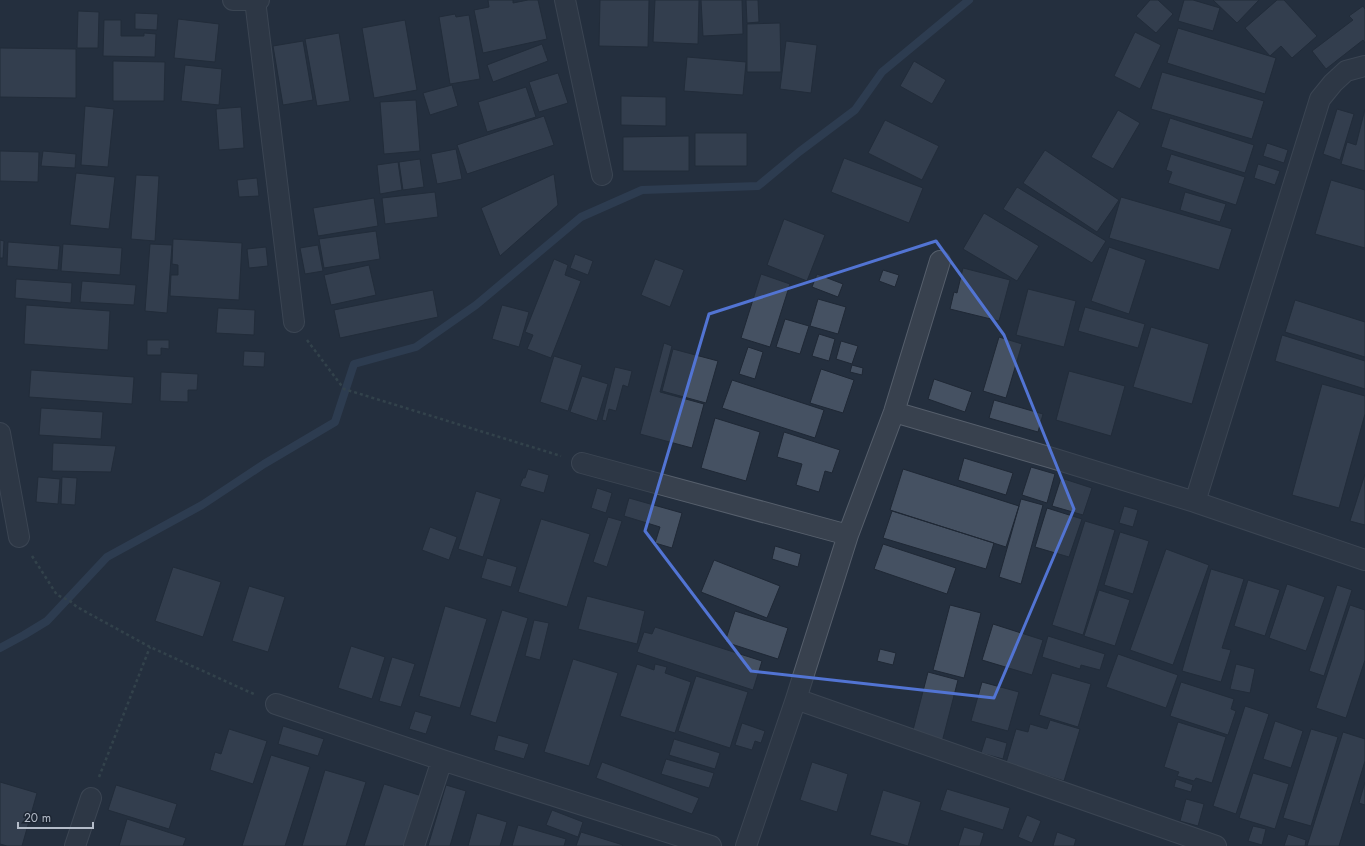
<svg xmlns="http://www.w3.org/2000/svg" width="1365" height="846" viewBox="0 0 1365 846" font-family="Jost,sans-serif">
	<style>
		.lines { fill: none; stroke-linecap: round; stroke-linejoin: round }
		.stream { stroke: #394c67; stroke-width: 8 }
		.building { fill: #455162; stroke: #1f2835 }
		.street-casing { stroke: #565f6c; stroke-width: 22 }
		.path { stroke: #44595c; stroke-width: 2.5; stroke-dasharray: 3 3; stroke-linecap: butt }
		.street { stroke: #38414e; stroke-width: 20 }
		.marked { fill: none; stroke: #5274d3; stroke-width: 3; stroke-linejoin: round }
	</style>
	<rect width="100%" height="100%" fill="#242f3e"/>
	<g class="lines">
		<path class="stream" d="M0,648L24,635L47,621L107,557L202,505L264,464L335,422L354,364L416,347L476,305L581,217L642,190L758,186L799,152L855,110L882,72L969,0"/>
	</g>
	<path class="building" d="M488,0H513V3L528,0H538L547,39L483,53L474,10L489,7Z
		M600,0H649L648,47L599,46Z
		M655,0H699L698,44L653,42Z
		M701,0H742L743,34L703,36Z
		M746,0H758L759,22L747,23Z
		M1150,0H1158L1173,14L1156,33L1136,16Z
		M1184,0H1193L1220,8L1213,31L1178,21Z
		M1213,0H1259L1237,23Z
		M1277,0H1284L1317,36L1292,58L1281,46L1270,56L1245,28Z
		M1363,6L1365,9V43L1363,40L1326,69L1312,51L1353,20L1349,16Z
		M78,11L99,12L98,48H77Z
		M135,13L158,14L157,30L135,29Z
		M455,14L456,17L469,15L480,79L450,84L439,17Z
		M178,19L219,24L215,62L174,58Z
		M104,20H121V36H144V33L156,34L155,57L103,56Z
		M405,20L417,90L374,98L362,28Z
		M780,23L781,72H747V24Z
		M1178,28L1276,58L1265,94L1167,63Z
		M1135,32L1161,45L1140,89L1114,76Z
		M339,33L350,101L317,106L305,39Z
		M303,41L313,100L283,105L273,46Z
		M786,41L817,45L811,93L780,89Z
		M542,44L548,61L493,82L487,65Z
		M0,48L76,49V98L0,97Z
		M687,57L746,62L743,95L684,91Z
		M113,61L165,62L164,101H113Z
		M914,61L946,80L932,104L900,86Z
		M185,65L222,69L219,105L181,101Z
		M1162,72L1264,101L1252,139L1151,109Z
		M558,73L568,103L539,112L529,82Z
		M452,85L458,106L430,115L423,93Z
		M526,87L536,117L487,132L478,102Z
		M621,96L666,97V126L621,125Z
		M416,100L420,151L384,154L380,102Z
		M85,106L114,109L108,167L81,165Z
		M241,107L244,148L219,150L216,109Z
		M1337,109L1354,114L1340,160L1323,154Z
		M1365,109V171L1341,164L1347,142L1356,145Z
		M1118,110L1140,123L1113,169L1091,157Z
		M544,116L554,145L467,174L457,145Z
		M1170,118L1254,145L1245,173L1161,147Z
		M885,120L939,146L922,180L868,153Z
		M695,133H747V166H695Z
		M689,136V171H623V137Z
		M1267,143L1288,150L1284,163L1263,156Z
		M456,149L462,179L437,184L431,154Z
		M1045,150L1119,200L1097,232L1023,183Z
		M0,151L39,152L38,182L0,181Z
		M43,151L76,154L75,168L41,166Z
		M1171,154L1245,177L1236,205L1168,183L1172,172L1166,170Z
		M844,158L923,188L909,223L831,192Z
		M420,159L424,187L403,190L399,162Z
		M398,162L402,190L380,194L377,165Z
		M1258,164L1280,171L1275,185L1254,178Z
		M76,173L115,177L109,229L70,225Z
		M554,174L558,205L500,256L481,208Z
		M136,175L159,176L155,241L131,239Z
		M257,178L259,196L239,197L237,180Z
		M1331,180L1365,190V248L1315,234Z
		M1017,187L1106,241L1092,263L1003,209Z
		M435,192L438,217L385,224L382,198Z
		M1185,192L1226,204L1220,222L1180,210Z
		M1121,197L1232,229L1219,270L1109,238Z
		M374,198L378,226L318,236L313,208Z
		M984,213L1039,246L1017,281L963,249Z
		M784,219L825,235L807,281L767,265Z
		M376,231L380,259L324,268L319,239Z
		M173,239L242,243L239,300L170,296L171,275H178V265L172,264Z
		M0,240L4,241L3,258H0Z
		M8,242L60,246L58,270L7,266Z
		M63,244L122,248L120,275L61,271Z
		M150,244L172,245L167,313L145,311Z
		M318,245L323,271L305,274L300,248Z
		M266,247L268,266L249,268L247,249Z
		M1109,247L1146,260L1129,314L1091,301Z
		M575,254L593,261L588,275L570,268Z
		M554,259L568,265L565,275L581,281L551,358L527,349L533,335L525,332Z
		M655,259L684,270L670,307L641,295Z
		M369,265L376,295L331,305L324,275Z
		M963,268L1010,280L999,321L950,309L954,292L957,293Z
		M883,270L899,275L895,287L879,281Z
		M761,274L790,284L770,347L741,338Z
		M817,274L843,284L838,297L812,287Z
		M16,279L72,283L71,303L15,298Z
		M82,281L136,285L134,305L80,302Z
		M1028,289L1076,301L1064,347L1016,335Z
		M433,290L438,317L340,338L334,310Z
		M818,299L846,307L838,334L810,326Z
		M1295,300L1365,322V357L1285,332Z
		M26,305L110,311L108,350L24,344Z
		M502,305L529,312L519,347L492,339Z
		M1085,307L1145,324L1138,348L1078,331Z
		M218,308L255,310L254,335L216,333Z
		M785,319L809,326L800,354L776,347Z
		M1151,327L1209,344L1192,404L1133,387Z
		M819,334L835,339L829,361L812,356Z
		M1282,335L1365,361V389L1275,361Z
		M999,337L1022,344L1006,398L983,391Z
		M147,340H169V349L161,348V355H147Z
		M841,341L858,346L852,364L836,359Z
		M664,343L672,346L660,392L704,404L692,448L640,434Z
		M748,347L763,352L755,379L739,374Z
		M673,349L718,361L706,403L662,391Z
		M244,351L265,352L264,367L243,366Z
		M554,356L582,365L568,411L540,402Z
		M852,365L863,368L862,375L850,372Z
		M615,367L632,371L628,387L623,385L616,411L609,409L606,421L602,420Z
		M821,369L854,380L843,413L810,403Z
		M31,370L134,377L132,404L29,397Z
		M1069,371L1125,386L1111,436L1056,420Z
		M161,372L198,374L197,390H188V402L160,401Z
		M582,376L608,384L597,421L570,412Z
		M934,379L972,392L965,412L928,399Z
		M732,380L824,410L815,438L722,408Z
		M1322,384L1365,396V414L1339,508L1292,495Z
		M994,400L1043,414L1038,432L989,418Z
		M41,408L103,412L101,439L39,435Z
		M715,418L760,432L746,481L701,468Z
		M784,432L840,450L832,473L825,471L819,492L796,485L802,464L777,457Z
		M53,443L116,446L111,472L52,471Z
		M964,458L1013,473L1006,495L958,480Z
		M1031,467L1055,474L1047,503L1022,495Z
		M528,469L549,475L544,493L520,486L523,478H525Z
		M903,469L1019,506L1006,547L890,510Z
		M1365,474V525L1350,521Z
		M38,477L60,479L58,504L36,502Z
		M62,477L77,478L75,505L61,504Z
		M1061,478L1092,488L1083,515L1052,506Z
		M597,488L612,493L606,513L591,508Z
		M476,491L501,499L483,557L458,549Z
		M629,498L682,513L672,548L655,543L660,527L624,516Z
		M1021,499L1043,505L1021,584L999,577Z
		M1124,506L1138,510L1133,527L1119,523Z
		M1047,508L1082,519L1069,557L1035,547Z
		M892,511L994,543L986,569L883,538Z
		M608,517L622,521L607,567L593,562Z
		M541,519L590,534L567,607L518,592Z
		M1085,521L1115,530L1083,635L1052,625Z
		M430,527L457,537L449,560L422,550Z
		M1120,532L1149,541L1133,594L1104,585Z
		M883,544L956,568L947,594L874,569Z
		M775,546L801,554L798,567L772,559Z
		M1166,549L1209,565L1173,665L1130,650Z
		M487,558L517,567L511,587L481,578Z
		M714,560L780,586L767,618L701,592Z
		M173,567L221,582L203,637L155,621Z
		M1211,569L1244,579L1222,648L1231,650L1221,682L1182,671Z
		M1248,580L1280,590L1265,636L1234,626Z
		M1287,584L1325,597L1306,651L1269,638Z
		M1337,585L1352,590L1324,676L1309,671Z
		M249,586L285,597L268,652L232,641Z
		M1099,590L1130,600L1115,646L1084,636Z
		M587,596L645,611L637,644L578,629Z
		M950,605L981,613L964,678L933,670Z
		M1350,605L1365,610V660L1346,718L1316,708Z
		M445,606L487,619L460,708L419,696Z
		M502,610L528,618L496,723L470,715Z
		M735,611L788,628L778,659L725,642Z
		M534,620L549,623L540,660L525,656Z
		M993,624L1043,640L1032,675L982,660Z
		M655,627L762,661L753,690L637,652L644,632L652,634Z
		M1048,636L1105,654L1100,670L1081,665L1080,669L1042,657Z
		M351,646L385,657L372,699L338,688Z
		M880,649L896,653L893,665L877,661Z
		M1118,654L1178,675L1166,708L1106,687Z
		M392,657L415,664L401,707L379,701Z
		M573,659L618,673L589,766L544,752Z
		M637,664L654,670L655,664L667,667L665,673L691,682L675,733L620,716Z
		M1236,664L1255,669L1250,693L1230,689Z
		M928,672L958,680L942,742L912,734Z
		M1052,673L1091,684L1078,727L1039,715Z
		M696,676L748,692L730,748L678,731Z
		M982,682L1019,692L1008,731L971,721Z
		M1181,682L1234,699L1231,709L1236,711L1228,735L1170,716Z
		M1245,706L1269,714L1236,814L1213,806Z
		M415,711L432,716L426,734L409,729Z
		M1050,720L1080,729L1064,781L1006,763L1016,729L1028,732L1030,724L1047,729Z
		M1275,721L1303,731L1291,768L1263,759Z
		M1178,722L1226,737L1212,783L1196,778L1194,781L1177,776L1179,772L1164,767Z
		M742,723L765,731L761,743L755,741L752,750L735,745Z
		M283,726L324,739L318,756L278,744Z
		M229,729L267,741L253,784L210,770L215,752L221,754Z
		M1311,729L1338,737L1311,826L1283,818Z
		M1343,732L1365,739V761L1339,846H1307Z
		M498,735L529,744L524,759L494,750Z
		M986,737L1007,743L1003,759L981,753Z
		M674,739L720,753L715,769L669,755Z
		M271,755L310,767L285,846H242Z
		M666,759L714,773L709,788L661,774Z
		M602,762L699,798L692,814L596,778Z
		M812,762L848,774L837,812L800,800Z
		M325,770L366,782L346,846H302Z
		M1253,773L1289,784L1275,829L1239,818Z
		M1176,779L1193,785L1191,792L1174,787Z
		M0,782L37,793L22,846H7L0,844Z
		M1365,782V805L1359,803Z
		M384,784L422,796L406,846H364Z
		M116,785L177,804L169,829L108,810Z
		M446,785L466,791L450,846H428Z
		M947,789L1010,808L1003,830L940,810Z
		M883,790L921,802L908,846L870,835Z
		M1186,799L1204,804L1198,826L1180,821Z
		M552,810L583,822L578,837L546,825Z
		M477,813L507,822L500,846H468Z
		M1027,815L1041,821L1032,843L1018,837Z
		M127,819L186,838L183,846H119Z
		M518,825L566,839L564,846H512Z
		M1253,826L1266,829L1262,845L1248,841Z
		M964,827L984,833L980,846H958Z
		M581,832L623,845L622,846H576Z
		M1057,832L1076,839L1074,846H1053Z
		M1288,834L1306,840L1305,846H1284Z"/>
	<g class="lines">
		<g class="street-casing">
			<path id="street" d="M233,0H259
				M255,0L294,322
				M565,0L602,175
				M894,412L1052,458L1195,502L1365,560
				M0,433L19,537
				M582,463L848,535
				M1195,502L1320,99L1333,83L1346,71L1365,66
				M796,699L1216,846
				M276,704L442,760L711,846
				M75,846L91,798
				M414,846L442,760
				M746,846L796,699L848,535L894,412L940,261"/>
		</g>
		<path class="path" d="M307,340L344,389L561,456
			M32,556L57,595L70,601L77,607L150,647L256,695
			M99,777L150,647"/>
		<use href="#street" class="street"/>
	</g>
	<path d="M0 0H1365V846H0ZM936,241L1004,335L1074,509L994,698L751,671L645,531L709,314Z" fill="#242f3e" fill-opacity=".55" fill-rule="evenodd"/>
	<path class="marked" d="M936,241L1004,335L1074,509L994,698L751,671L645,531L709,314Z"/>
	<path d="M18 822v6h75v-6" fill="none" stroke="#b4bcc9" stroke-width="2"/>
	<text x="24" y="822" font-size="12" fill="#b4bcc9" stroke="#1d2633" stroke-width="3" paint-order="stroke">20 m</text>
</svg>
